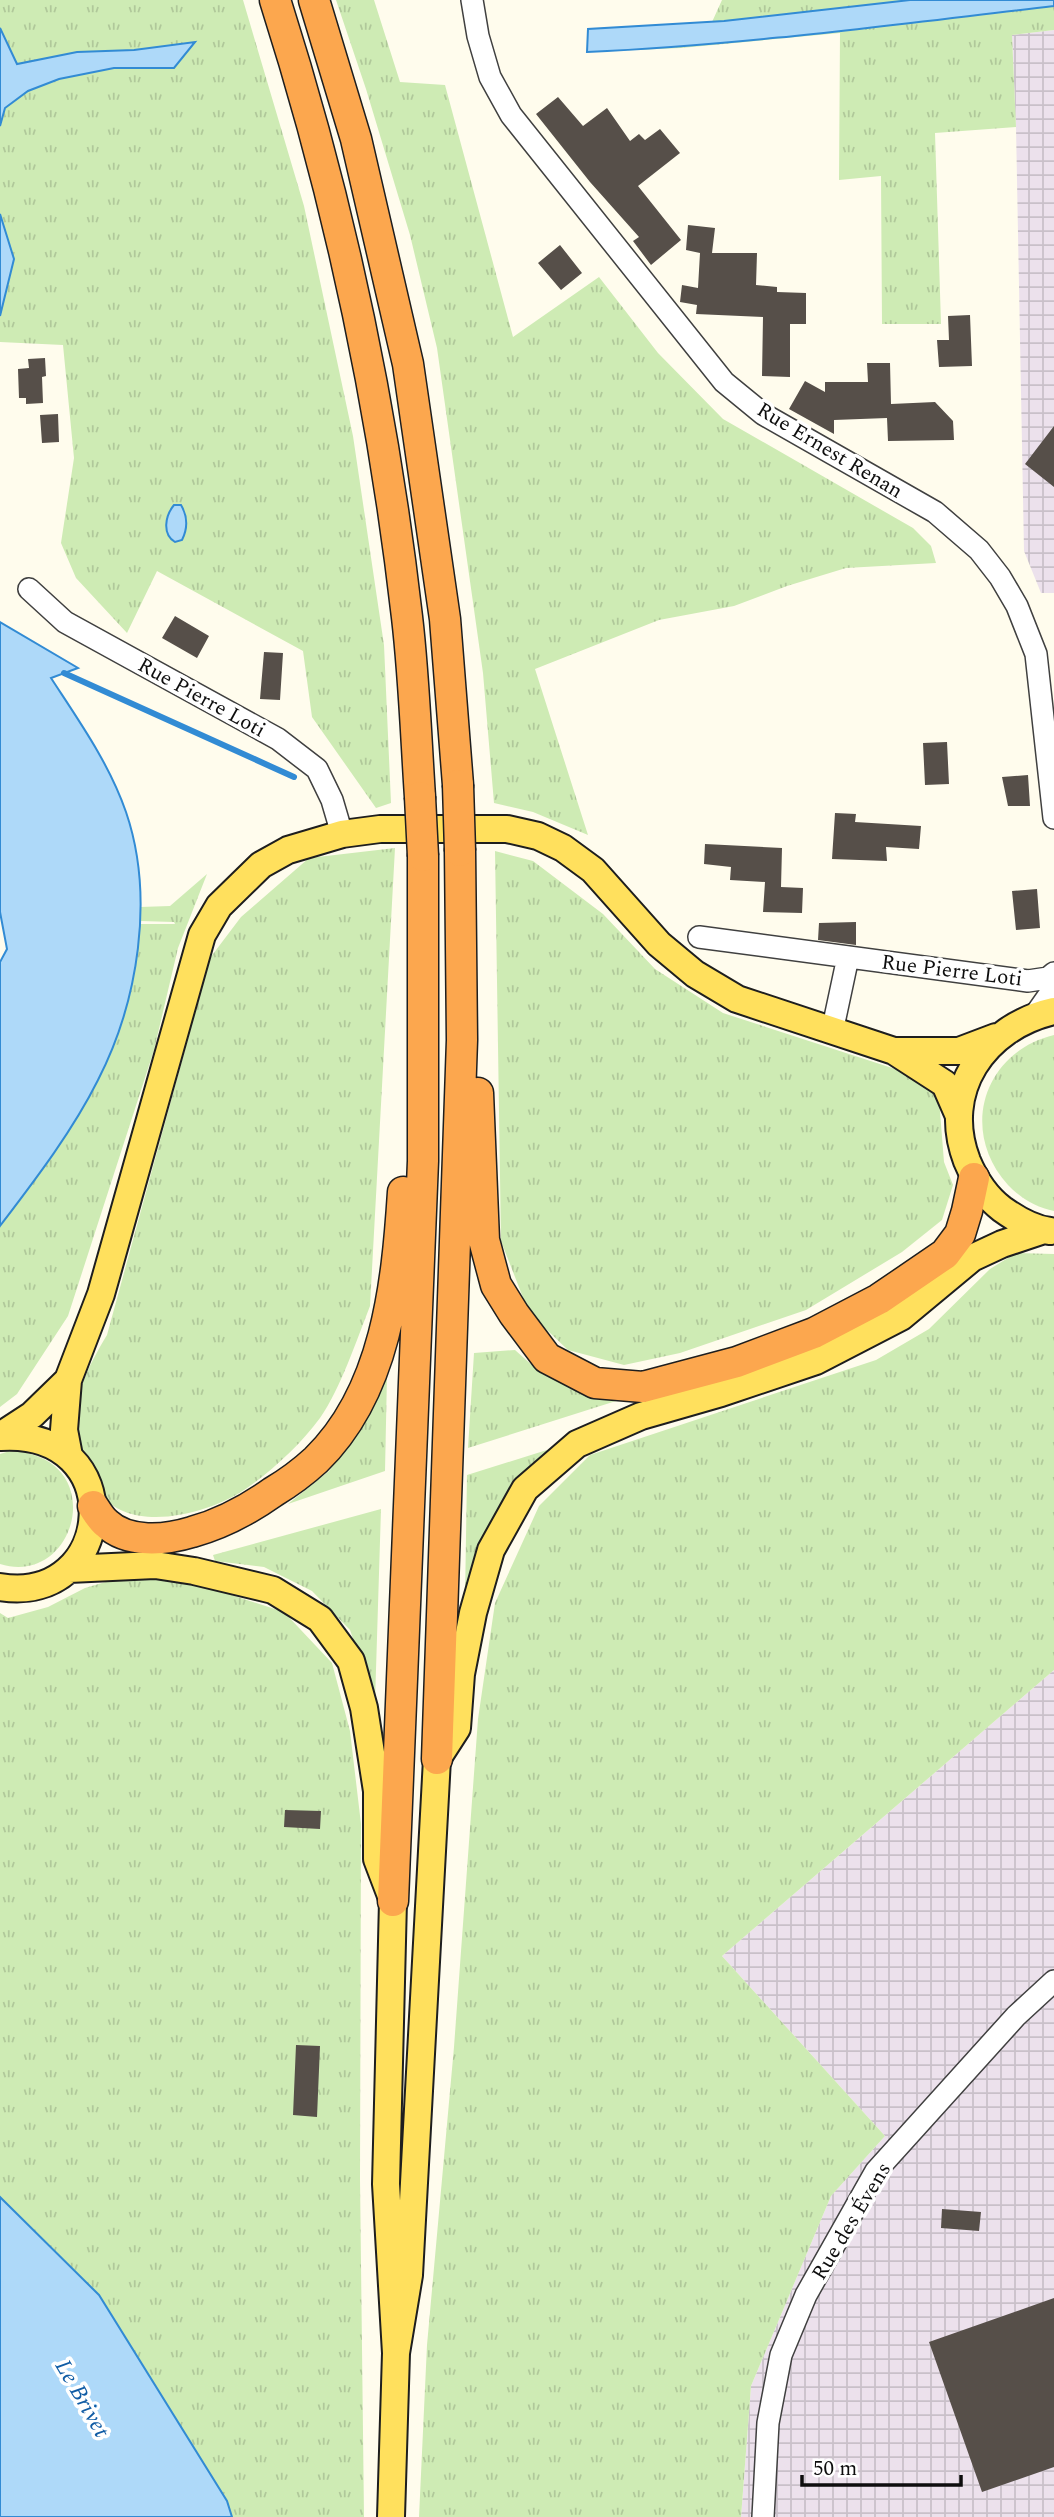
<svg xmlns="http://www.w3.org/2000/svg" width="1054" height="2517" viewBox="0 0 1054 2517" font-family="Spectral,serif">
	<style>
		.industrial { fill: url(#industrial-grid) }
		.grass { fill: url(#grass-tufts) }
		.water { fill: #aed9f9; stroke: #328bd4; stroke-width: 2 }
		.lines { fill: none; stroke-linecap: round; stroke-linejoin: round }
		.stream { stroke: #328bd4; stroke-width: 6 }
		.building { fill: #564f49 }
		.minor-casing { stroke: #404040; stroke-width: 24 }
		.major-casing { stroke: #1e1e1e; stroke-width: 30 }
		.highway-casing { stroke: #1e1e1e; stroke-width: 33 }
		.minor { stroke: #fff; stroke-width: 21 }
		.major { stroke: #ffe05d; stroke-width: 26 }
		.highway { stroke: #fca74e; stroke-width: 30 }
		.highway-bridge-casing { stroke: #1e1e1e; stroke-width: 33; stroke-linecap: butt }
		.highway-bridge { stroke: #fca74e; stroke-width: 30 }
		.labels { text-anchor: middle; stroke-width: 7; stroke-linejoin: round; paint-order: stroke }
		.street-label { font-size: 21px; fill: #0d0d0d; stroke: #fff }
		.water-label { font-size: 23px; font-style: italic; fill: #105ca5; stroke: #fff }
	</style>
	<defs>
		<pattern id="industrial-grid" width="8" height="8" patternUnits="userSpaceOnUse" patternTransform="scale(1.75)"><rect width="8" height="8" fill="#ece1ec"/><path d="M0 4h8M4 0v8" fill="none" stroke="#c9c0c9"/></pattern>
		<pattern id="grass-tufts" width="24" height="20" patternUnits="userSpaceOnUse" patternTransform="scale(1.75)"><rect width="24" height="20" fill="#ceebb4"/><path d="M3 7l-1-3M5 7V3M7 7l1-3M15 17l-1-3M17 17v-4M19 17l1-3" fill="none" stroke="#b0c89a"/></pattern>
	</defs>
	<rect width="100%" height="100%" fill="#fffced"/>
	<path class="industrial" d="M1054,30V593H1041L1024,551L1016,127L1012,35Z
		M1054,1670V2517H741L751,2386L831,2196L885,2136L722,1956Z"/>
	<path class="grass" d="M0,0H243L304,206L353,436L384,645L391,803L376,808L312,717L303,651L157,571L127,633L76,578L61,543L74,458L63,345L0,342V316L14,259L0,214V126L4,109L28,91L59,79L114,68H174L194,42L134,50L77,52L17,64L0,28Z
		M336,0H374L400,82L445,85L513,337L599,277L658,353L723,419L913,528L931,546L936,563L846,568L787,586L734,606L659,620L535,669L588,835L533,812L494,803L483,673L437,348L410,235L366,89Z
		M722,0H1054V30L1012,35L1016,127L935,133L941,324H882L881,176L839,180L840,33L681,48L587,52L588,29L712,22Z
		M395,848L370,1306C357,1339 340,1390 320,1418C301,1444 274,1469 247,1488C212,1513 131,1536 100,1493C94,1485 91,1473 87,1464C83,1456 78,1448 76,1440C68,1404 89,1365 107,1335L210,958L241,917L309,858Z
		M495,851L533,861L603,914L655,969L723,1013L926,1079L939,1099L944,1162L953,1185L942,1220L902,1252L806,1310L680,1353L624,1365L568,1350L529,1313L501,1241Z
		M207,874L178,948L154,1050L68,1316L17,1394L0,1407V1226L45,1165L98,1081L117,1034L131,987L140,924H175L174,922L140,921V907L170,906Z
		M1054,1035V1211C1037,1208 1020,1198 1008,1185C959,1131 983,1052 1054,1035Z
		M1016,1253L1054,1254V1670L722,1956L885,2136L831,2196L751,2386L741,2517H419L427,2345L454,2047L478,1719L495,1603L539,1506L590,1455L876,1360L929,1329L990,1269Z
		M515,1350L542,1374L581,1392L616,1401L468,1448L474,1353Z
		M387,1375L385,1471L288,1504L329,1471L359,1430Z
		M550,1449L514,1482L465,1598L467,1475Z
		M10,1451C111,1455 78,1588 0,1564V1454Z
		M381,1509L375,1702L350,1630L312,1591L264,1567L215,1561L213,1555Z
		M136,1573L210,1588L284,1612L332,1663L350,1731L361,1824L360,2179L364,2517H232L227,2501L99,2295L0,2197V1613L8,1618L48,1607L85,1588Z"/>
	<path class="water" d="M910,0H1054V6C898,24 744,45 587,52L588,29L724,21Z
		M0,28L17,64L77,52L134,50L195,42L174,68H114L59,79L28,91L5,108L0,126Z
		M0,214L14,259L0,316Z
		M174,505H181C188,517 188,528 182,540L175,542C162,534 165,516 174,505Z
		M0,622L78,668L51,678C79,721 109,763 126,812C155,897 138,1002 98,1080C72,1132 35,1180 0,1226V962L7,949L0,912Z
		M0,2197L99,2295L227,2501L232,2517H0Z"/>
	<g class="lines">
		<path class="stream" d="M64,673L294,777"/>
	</g>
	<path class="building" d="M558,97L583,126L607,108L630,141L639,134L645,140L660,129L680,153L638,186L681,240L651,265L633,241L639,237L590,182L536,114Z
		M688,225L715,228L712,253H757L756,285L777,287V292L806,293V324H790V377L762,376L763,317L696,314L697,305L680,302L682,285L698,288L700,253L686,250Z
		M560,245L582,273L561,290L538,263Z
		M970,315L972,366L939,367L937,340H949L948,316Z
		M45,358L46,376L42,377L43,403L26,404V398H19L18,369L29,368L28,359Z
		M867,363H890L891,404L935,402L953,421L954,440L888,441L887,418L834,420V434L789,409L805,381L825,392V382H868Z
		M58,414L59,442L42,443L40,415Z
		M1054,426V487L1025,464Z
		M175,616L209,636L197,658L162,638Z
		M264,652L283,653L280,700L260,699Z
		M947,742L949,784L925,785L923,743Z
		M1028,775L1030,806H1008L1002,777Z
		M835,813L856,814L855,822L921,826L919,849L886,847L887,861L832,859Z
		M705,844L782,848L781,887L803,888L802,913L763,912L765,882L730,880L731,867L704,864Z
		M1037,889L1040,928L1016,930L1012,891Z
		M856,922V945L818,940L819,923Z
		M285,1810L321,1811L320,1829L284,1827Z
		M296,2045L320,2046L317,2117L293,2115Z
		M942,2209L981,2212L979,2231L941,2228Z
		M1054,2298V2467L982,2492L929,2342Z"/>
	<g class="lines">
		<g class="minor-casing">
			<path id="minor" d="M472,0L478,36L490,77L511,115L724,382L763,414L935,512L979,550L1000,577L1017,606L1036,654L1054,818
				M29,589L65,622L278,739L317,769L332,800L342,834
				M699,937L1028,981L1048,978L1054,973
				M1035,1015L1054,988
				M832,1032L848,957
				M763,2517L768,2423L781,2355L806,2295L876,2171L1016,2016L1054,1981"/>
		</g>
		<g class="major-casing">
			<path id="major" d="M894,1051H959L996,1037
				M1050,1231C1032,1229 1016,1219 1002,1209C985,1196 975,1180 967,1161C940,1091 984,1027 1054,1011
				M0,1436L32,1415L68,1380
				M0,1437C131,1428 116,1606 0,1587
				M69,1456L64,1430L68,1380L101,1294L202,935L219,906L261,865L288,850L342,834L380,829H507L538,836L563,848L593,870L659,944L695,974L737,999L894,1051L945,1084L959,1116
				M69,1569L155,1565L194,1571L273,1590L320,1619L351,1661L364,1708L377,1791V1859L393,1901L386,2184L396,2353L391,2517
				M396,2353L409,2275L437,1759L457,1728L461,1674L473,1613L491,1550L525,1489L577,1444L641,1416L721,1393L816,1361L901,1317L972,1258L1002,1244L1044,1230"/>
		</g>
		<g class="highway-casing">
			<path id="highway" d="M275,0C339,200 383,408 407,617C414,676 416,737 420,797
				M314,0L356,139L408,364L445,619L458,785
				M478,1093L484,1240L496,1285L514,1314L547,1358L595,1383L643,1387L737,1362L814,1333L879,1299L945,1254L960,1234L967,1211L974,1178
				M93,1506C97,1512 101,1519 106,1523C128,1544 166,1540 192,1532C221,1524 249,1509 273,1492C288,1483 303,1472 316,1460C386,1392 397,1285 403,1192
				M437,1759L462,1040L460,851
				M393,1901L423,1161V856"/>
		</g>
		<use href="#minor" class="minor"/>
		<use href="#major" class="major"/>
		<use href="#highway" class="highway"/>
		<g class="highway-bridge-casing">
			<path id="highway-bridge" d="M458,785L460,851
				M420,797L423,856"/>
		</g>
		<use href="#highway-bridge" class="highway-bridge"/>
	</g>
	<g class="labels">
		<g class="street-label">
			<text transform="translate(830 450) rotate(31)" y="7">Rue Ernest Renan</text>
			<text transform="translate(202 697) rotate(29)" y="7">Rue Pierre Loti</text>
			<text transform="translate(952 970) rotate(7)" y="7">Rue Pierre Loti</text>
			<text transform="translate(851 2221) rotate(-59)" y="7">Rue des Évens</text>
		</g>
		<g class="water-label">
			<text transform="translate(83 2398) rotate(60)" y="8">Le Brivet</text>
		</g>
	</g>
	<path d="M802 2475v10h159v-10" fill="none" stroke="#0d0d0d" stroke-width="3.5"/>
	<text x="813" y="2475" font-size="21" fill="#0d0d0d" stroke="#ffffff" stroke-width="5" paint-order="stroke">50 m</text>
</svg>
